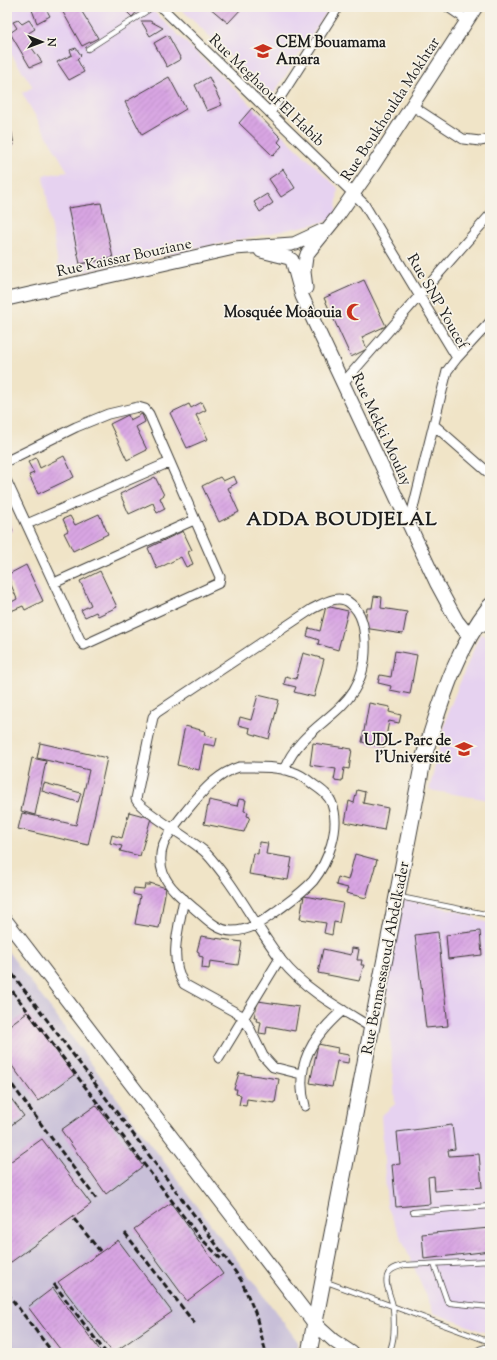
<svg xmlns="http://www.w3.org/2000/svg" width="497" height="1360" viewBox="0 0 497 1360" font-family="'Sorts Mill Goudy',serif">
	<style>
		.built { fill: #e6d2f0 }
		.industrial { fill: #c8bfd8 }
		.building { fill: url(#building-hatch) }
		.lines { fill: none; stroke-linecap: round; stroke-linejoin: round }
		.lane-casing { stroke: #3c3a36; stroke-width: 6 }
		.street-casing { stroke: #3c3a36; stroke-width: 11 }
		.secondary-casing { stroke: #3c3a36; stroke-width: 15 }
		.primary-casing { stroke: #3c3a36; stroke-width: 17 }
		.lane { stroke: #fff; stroke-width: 4.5 }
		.street { stroke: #fff; stroke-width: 9 }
		.secondary { stroke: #fff; stroke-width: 13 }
		.primary { stroke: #fff; stroke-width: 15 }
		.rail { stroke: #1c1c1c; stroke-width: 3; stroke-dasharray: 6 3; stroke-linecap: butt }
		.labels { text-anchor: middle; stroke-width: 3.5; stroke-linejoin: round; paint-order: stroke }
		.poi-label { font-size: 15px; font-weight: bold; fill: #1c1c1c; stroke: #f7f3e8; text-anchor: end }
		.street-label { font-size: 15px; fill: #1c1c1c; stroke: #f7f3e8 }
		.district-label { font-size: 19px; font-weight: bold; letter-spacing: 1px; fill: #1c1c1c; stroke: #f7f3e8 }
	</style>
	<defs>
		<pattern id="building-hatch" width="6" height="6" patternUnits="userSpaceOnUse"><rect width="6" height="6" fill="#d8a5e3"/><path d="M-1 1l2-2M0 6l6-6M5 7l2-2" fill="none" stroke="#b98dc2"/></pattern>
	</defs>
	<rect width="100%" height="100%" fill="#f7f3e8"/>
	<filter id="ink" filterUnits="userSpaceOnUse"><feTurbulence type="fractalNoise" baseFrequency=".025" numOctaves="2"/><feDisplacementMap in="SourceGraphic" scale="8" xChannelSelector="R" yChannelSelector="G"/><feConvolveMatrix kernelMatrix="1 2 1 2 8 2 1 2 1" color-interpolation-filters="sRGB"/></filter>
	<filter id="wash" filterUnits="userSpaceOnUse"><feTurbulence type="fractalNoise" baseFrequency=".012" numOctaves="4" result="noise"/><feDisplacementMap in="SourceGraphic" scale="16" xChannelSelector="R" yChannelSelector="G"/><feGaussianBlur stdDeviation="0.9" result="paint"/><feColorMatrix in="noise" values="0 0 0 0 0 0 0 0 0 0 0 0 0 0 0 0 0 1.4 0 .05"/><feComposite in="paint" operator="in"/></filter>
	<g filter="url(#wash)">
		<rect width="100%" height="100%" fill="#f0e4c7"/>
		<path class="built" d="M7,7H149L338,188L336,212L329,221L60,277L43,175L68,172L22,93L33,87L7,48Z
			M179,7H330L272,96Z
			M480,634L490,636V800L429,790L449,709Z
			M404,899L458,911L490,924V1331L484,1332L434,1313L387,1206L381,1116L395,1104L387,985Z"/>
		<path class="industrial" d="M7,950L298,1342L295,1353H7Z"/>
		<g id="blocks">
			<path class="building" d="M39,7H45L50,16L37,23L32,10Z
				M60,7H79L98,38L82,46Z
				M122,7H141L132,17Z
				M209,7H243L228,23Z
				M18,20L22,24L29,20L35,29L27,34L33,41L29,44L42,62L30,67L10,33L17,28L13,22Z
				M141,21H150L163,28L150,36Z
				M168,35L181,59L167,67L154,43Z
				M76,48L81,55L77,59L84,72L69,80L57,62L72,55L70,50Z
				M169,77L186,109L142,135L125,102Z
				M209,77L222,105L207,111L195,85Z
				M252,108L281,138L278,142L282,146L273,156L239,123Z
				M9,118L14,145L7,146V119Z
				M283,169L295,188L281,197L269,179Z
				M267,194L273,203L260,212L254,202Z
				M101,203L113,258L80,264L68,208Z
				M364,280L386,326L362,337L367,349L351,357L324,298Z
				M202,402L206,410L196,415L208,439L187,448L170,413L189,404L191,408Z
				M142,414L145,422L136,427L147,450L127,460L110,424L128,415L130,420Z
				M64,456L74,477L38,494L29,475L34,473L28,462L36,458L40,468Z
				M234,476L237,483L228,488L239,512L219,522L202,486L220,477L223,481Z
				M155,477L164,495L160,498L165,509L157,513L153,503L129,514L120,494Z
				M99,514L108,534L73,551L64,533L68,531L63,519L70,516L75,525Z
				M7,519L13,531L7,533Z
				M183,531L192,550L188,552L193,564L186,567L181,557L157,569L148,548Z
				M26,565L43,601L25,610L23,606L11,611L8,604L17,599L7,575Z
				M100,571L117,607L98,616L96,612L85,617L81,610L91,605L80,581Z
				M374,596L382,597L381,608L407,612L403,634L364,628L367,608H372Z
				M326,606L348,611L338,650L318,644L319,640L307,636L309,628L320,631Z
				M395,651L417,655L410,694L390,690L391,686L378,683L380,675L391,677Z
				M303,653L324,659L314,697L294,692L296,687L284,684L286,676L296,679Z
				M258,695L279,700L269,739L249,733L250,728L238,725L240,717L251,720Z
				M369,703L390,707L389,712L401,715L399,723L389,721L384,747L362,742Z
				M185,726L205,731L204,735L217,738L215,746L204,744L199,770L177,765Z
				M40,743L107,758L88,845L18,829L22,813L76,825L89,770L37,758Z
				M313,743L352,749L349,769L344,768L342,781L334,780L336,769L310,765Z
				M32,758L46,761L35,815L21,811Z
				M44,783L81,793L78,802L42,791Z
				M357,790L365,792L363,803L388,808L384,830L345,822L349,801L354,803Z
				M239,799L246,800L244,811L248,812L247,816L250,817L244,832L204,824L209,800L237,806Z
				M129,812L151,818L140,856L120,851L122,846L110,843L112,835L122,838Z
				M259,842L268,843L266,854L292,858L288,880L249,874L253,853L258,854Z
				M355,854L377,860L366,898L346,893L348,888L336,885L338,877L348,880Z
				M150,883L166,888L159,928L135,924L140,896L133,894L134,888L144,889L145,885H150Z
				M304,896L343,903L339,923L334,922L332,935L324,933L326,923L300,919Z
				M480,931L482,955L448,959L446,935Z
				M438,932L448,1026L426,1028L415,935Z
				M201,936L242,942L238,965L210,961L209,969L202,968L203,957L199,956V952L197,951Z
				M352,948L359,949L357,960H362L361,965H364L359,981L318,973L323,949L351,955Z
				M490,962V993H489L486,963Z
				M258,1001L299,1007L295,1031L267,1026L266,1034L259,1033L261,1022L256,1021L257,1017H254Z
				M27,1012L74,1075L38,1101L7,1059V1027Z
				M318,1044L338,1048L337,1053L349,1055L348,1063L337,1061L332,1087L310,1083Z
				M239,1073L279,1079L275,1103L247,1099L246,1106L239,1105L241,1095L236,1094L237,1089H234Z
				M7,1093L24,1116L7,1128Z
				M96,1105L143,1166L106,1194L61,1130Z
				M452,1125L455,1149L448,1150L449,1156L479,1154L482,1187L435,1191L434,1176L428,1177L430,1204L396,1207L392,1165L400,1164L397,1132Z
				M42,1139L91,1204L7,1265V1164Z
				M171,1203L223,1274L187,1301L134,1229Z
				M490,1228V1251L424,1259L422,1234Z
				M118,1240L172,1312L113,1353L58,1282Z
				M53,1288L102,1353H63L28,1307Z"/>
		</g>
	</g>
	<g filter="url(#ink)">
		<use href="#blocks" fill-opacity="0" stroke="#3c3a36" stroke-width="1"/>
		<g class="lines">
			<g class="lane-casing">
				<path id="lane" d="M88,49L153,7
					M400,897L490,915
					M413,1212L490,1206
					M434,1264L447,1301L450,1303L490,1307
					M324,1281L490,1342
					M388,1353C396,1343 394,1319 393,1307C392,1298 383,1283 388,1274C391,1268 398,1267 404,1265L490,1261"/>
			</g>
			<g class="street-casing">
				<path id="street" d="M161,7L364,204L457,358L447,371L409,524
					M448,7L467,20
					M411,105L463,139L480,141L490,139
					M270,113L338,7
					M457,358L490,322
					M343,383L490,215
					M434,425L490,474
					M7,461L76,427L108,414L138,407L145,409L149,414L220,577L219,583L84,645L80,640L7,482
					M27,524L170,462
					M54,583L194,520
					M475,625L490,628
					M239,767C257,767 277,766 293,772C301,774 308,780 314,785C321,790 329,795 332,804C341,828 328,862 313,881C303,892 290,901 278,910C264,920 251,931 232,931C217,931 206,918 195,909C183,899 168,887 163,873C160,865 160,853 163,846C167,832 201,792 213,782C221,775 229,770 239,767Z
					M284,770C306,714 369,716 365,640C364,627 362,613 351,604C339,593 324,603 312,609L156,713L153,717L136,799C137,808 194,841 205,852C235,884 255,926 282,961C305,990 341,1009 372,1028
					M184,899C179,927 168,959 184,984L244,1017L263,1056L273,1067L301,1074
					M219,1058L280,958
					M305,1106C294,1065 312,1037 343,1010"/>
			</g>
			<g class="secondary-casing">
				<path id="secondary" d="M296,243L324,230
					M261,251L289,258
					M307,254L337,217L372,167L476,7
					M292,260L302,296L437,584L457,621L469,636
					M306,288L304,272L306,257
					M7,299L234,248L292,244
					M7,922L314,1323L334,1341L352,1353
					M481,1353L490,1350"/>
			</g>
			<g class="primary-casing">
				<path id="primary" d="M309,1353L424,756C441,702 455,651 490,606"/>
			</g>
			<use href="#lane" class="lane"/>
			<use href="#street" class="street"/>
			<use href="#secondary" class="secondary"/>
			<use href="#primary" class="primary"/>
			<path class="rail" d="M7,967L213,1240L241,1280L255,1312L266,1353
				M7,984L197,1234L222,1260
				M7,1078L98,1201
				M74,1219L100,1251
				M125,1233L195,1324
				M54,1284L106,1353
				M7,1293L53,1353"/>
		</g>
	</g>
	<defs>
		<g id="school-bare" transform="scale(1.38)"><path d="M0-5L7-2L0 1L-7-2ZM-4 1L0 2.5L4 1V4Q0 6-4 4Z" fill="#c8321e" stroke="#f7f3e8" stroke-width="2.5" paint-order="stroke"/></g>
		<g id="mosque-bare" transform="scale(1.38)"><path d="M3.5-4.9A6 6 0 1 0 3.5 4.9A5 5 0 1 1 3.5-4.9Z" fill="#c8321e" stroke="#f7f3e8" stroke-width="2.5" paint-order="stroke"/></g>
		<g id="university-bare" transform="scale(1.38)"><path d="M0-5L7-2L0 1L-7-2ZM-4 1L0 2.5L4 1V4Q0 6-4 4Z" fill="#c8321e" stroke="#f7f3e8" stroke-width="2.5" paint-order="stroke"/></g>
	</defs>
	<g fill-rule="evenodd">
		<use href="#school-bare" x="263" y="51"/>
		<use href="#mosque-bare" x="355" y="312"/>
		<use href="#university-bare" x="464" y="749"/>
	</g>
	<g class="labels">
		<g class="poi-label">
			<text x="276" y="47" text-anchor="start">CEM Bouamama<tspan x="276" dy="17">Amara</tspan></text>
			<text x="342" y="317">Mosquée Moâouia</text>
			<text x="451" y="745">UDL- Parc de<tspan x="451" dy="17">l'Université</tspan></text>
		</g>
		<g class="street-label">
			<text transform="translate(267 90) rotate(44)" y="5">Rue Meghaouf El Habib</text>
			<text transform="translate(390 109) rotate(-57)" y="5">Rue Boukhoulda Mokhtar</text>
			<text transform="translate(124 257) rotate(-12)" y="5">Rue Kaissar Bouziane</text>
			<text transform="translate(438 301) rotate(60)" y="5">Rue SNP Youcef</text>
			<text transform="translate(382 429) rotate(65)" y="5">Rue Mekki Moulay</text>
			<text transform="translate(385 958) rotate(-79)" y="5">Rue Benmessaoud Abdelkader</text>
		</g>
		<g class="district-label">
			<text x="342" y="525">ADDA BOUDJELAL</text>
		</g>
	</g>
	<rect width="497" height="1360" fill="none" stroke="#f7f3e8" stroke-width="24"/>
	<g transform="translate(42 42) rotate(91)" stroke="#f7f3e8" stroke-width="3" paint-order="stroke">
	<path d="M0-3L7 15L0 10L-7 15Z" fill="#1c1c1c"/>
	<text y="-6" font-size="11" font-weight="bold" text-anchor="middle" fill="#1c1c1c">N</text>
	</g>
</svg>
